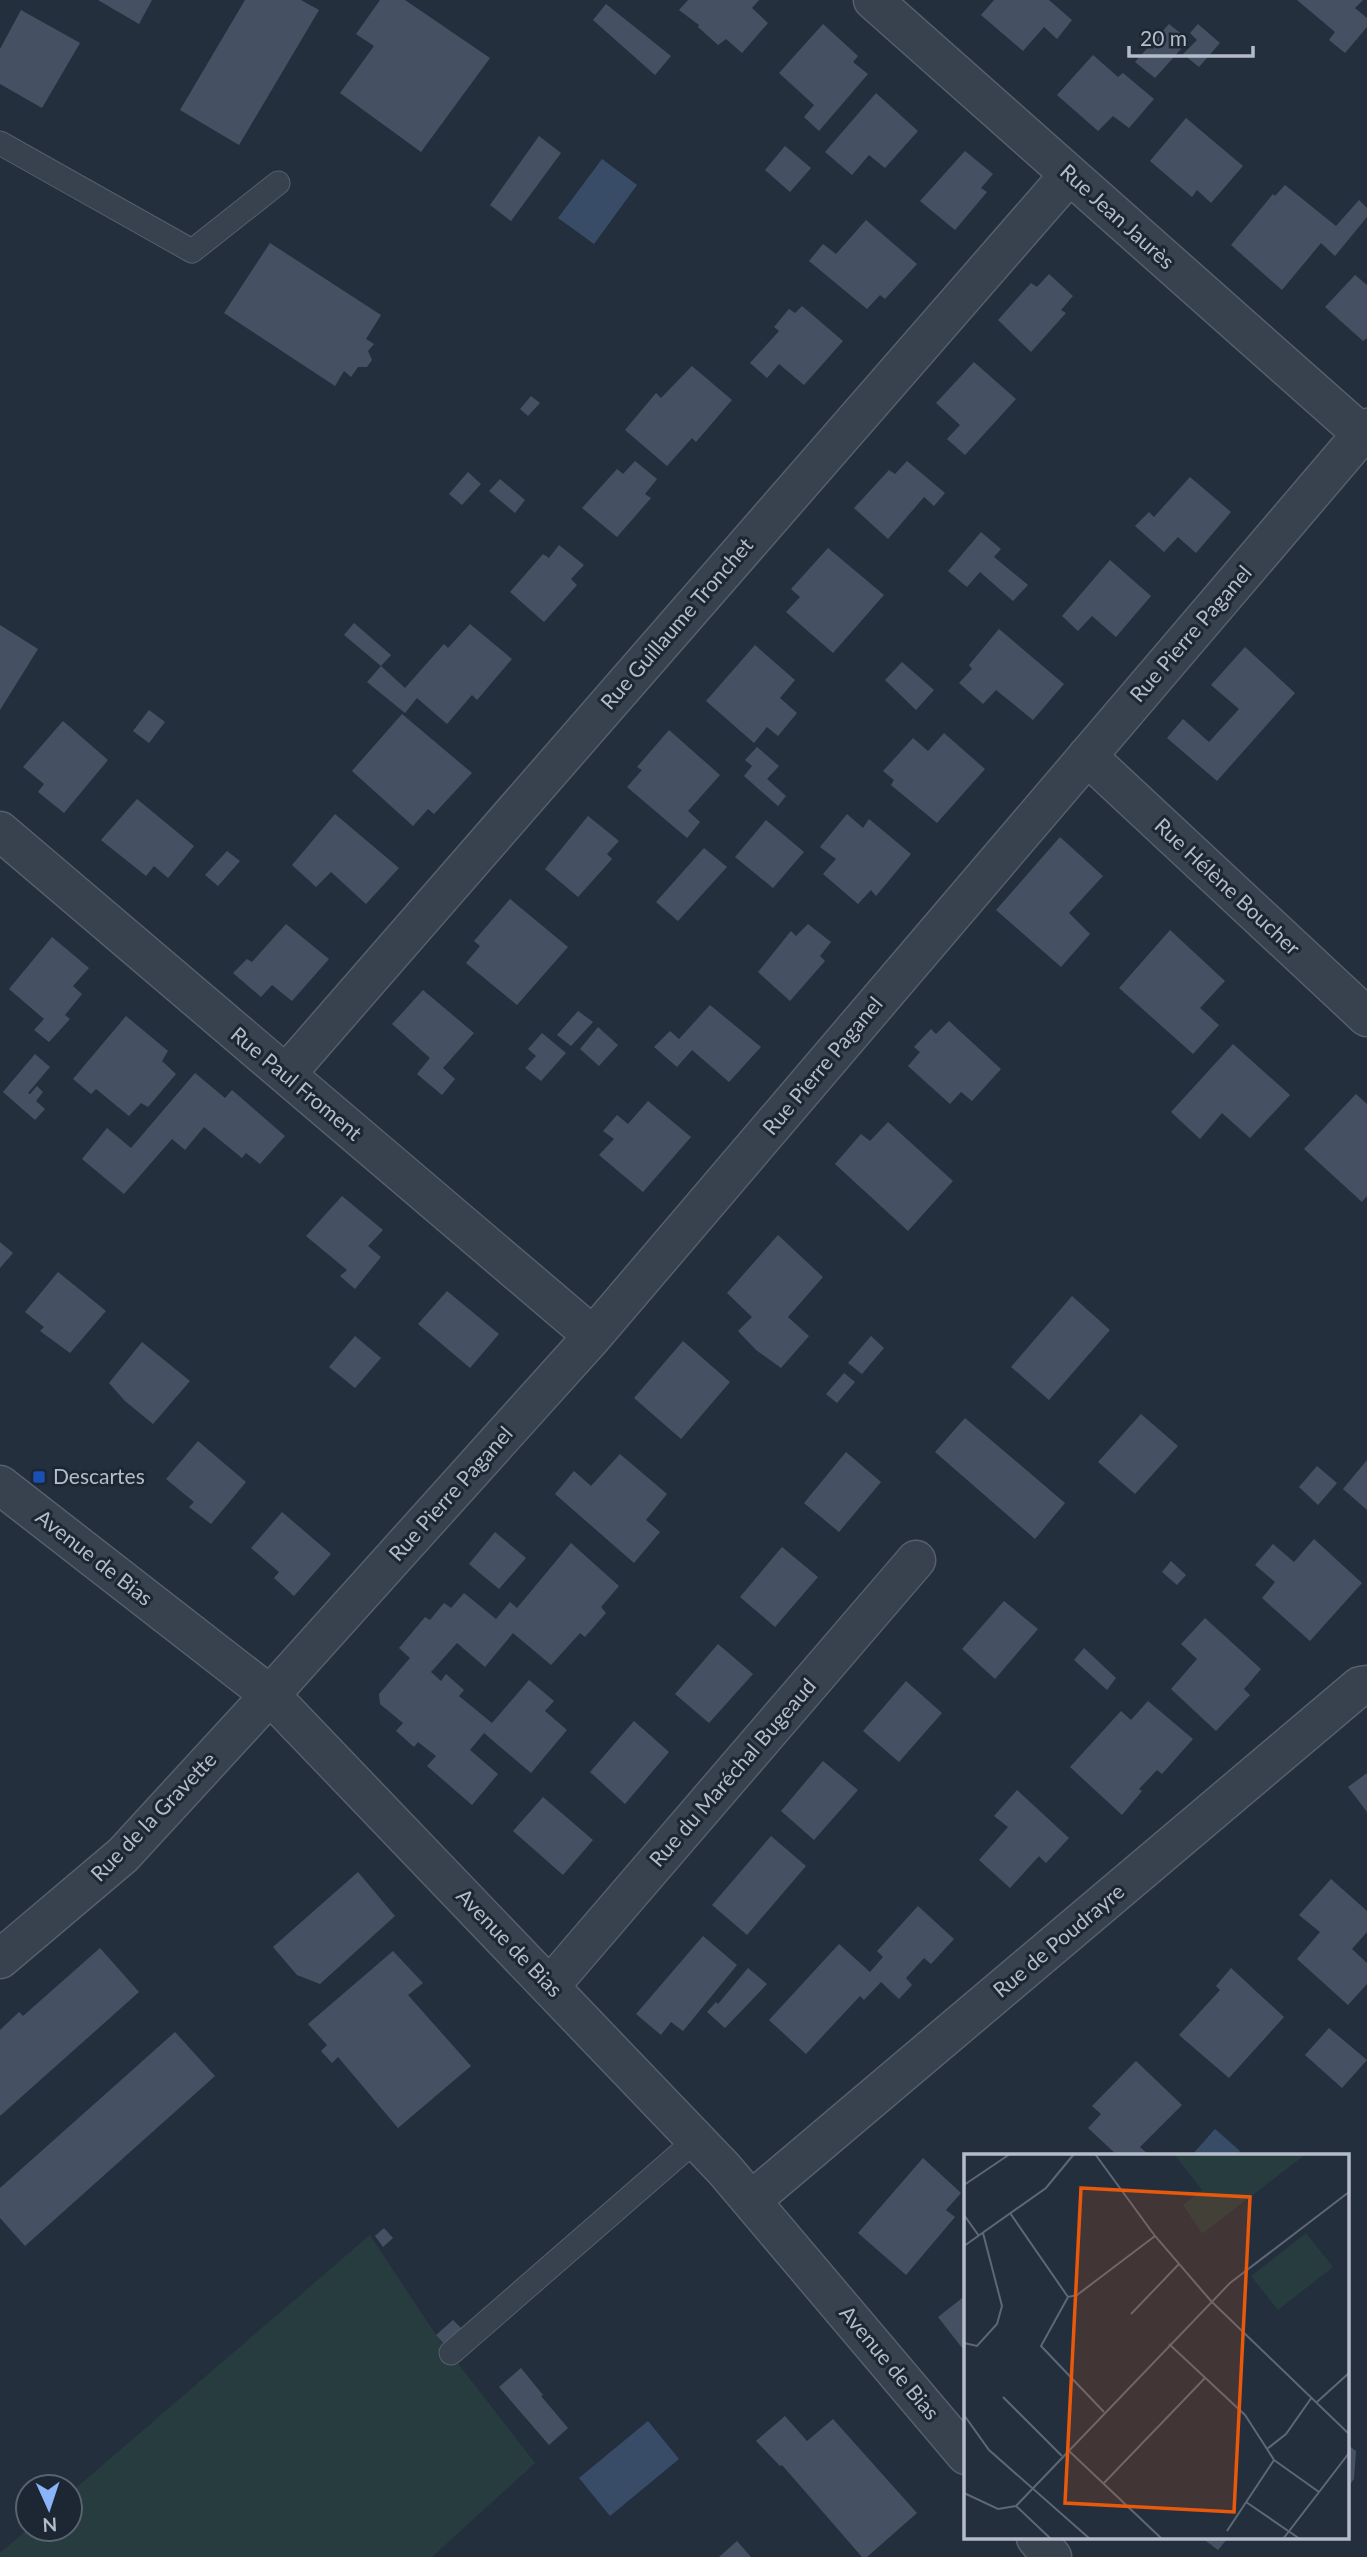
<svg xmlns="http://www.w3.org/2000/svg" width="1367" height="2557" viewBox="0 0 1367 2557" font-family="Lato,sans-serif">
	<style>
		.green { fill: #263c3f }
		.water { fill: #394c67 }
		.building { fill: #455162 }
		.lines { fill: none; stroke-linecap: round; stroke-linejoin: round }
		.service-casing { stroke: #565f6c; stroke-width: 25 }
		.minor-casing { stroke: #565f6c; stroke-width: 41 }
		.tertiary-casing { stroke: #565f6c; stroke-width: 41 }
		.service { stroke: #38414e; stroke-width: 23 }
		.minor { stroke: #38414e; stroke-width: 38 }
		.tertiary { stroke: #38414e; stroke-width: 38 }
		.transit-dot { fill: #1a4fb4; stroke: #1d2633; stroke-width: 2.5 }
		.labels { text-anchor: middle; stroke-width: 6; stroke-linejoin: round; paint-order: stroke }
		.street-label { font-size: 21px; fill: #b4bcc9; stroke: #1d2633 }
		.poi-label { font-size: 21px; fill: #b4bcc9; stroke: #1d2633; text-anchor: start }
		.inset-road { fill: none; stroke: #5e6776; stroke-width: 2 }
		.view { fill: #e8590c; fill-opacity: 0.15; stroke: #e8590c; stroke-width: 3.5 }
		.inset-edge { fill: none; stroke: #b4bcc9; stroke-width: 3.5 }
	</style>
	<rect width="100%" height="100%" fill="#242f3e"/>
	<path class="green" d="M370,2235L436,2335L535,2463L432,2557H0V2553L28,2529H70V2493Z"/>
	<path class="water" d="M602,159L637,185L594,244L558,218Z
		M1215,2129L1240,2151L1235,2156H1191Z
		M648,2421L679,2459L610,2516L579,2478Z"/>
	<path class="building" d="M98,0H152L139,24Z
		M245,0H301L319,10L239,145L180,110Z
		M380,0H405L490,58L421,152L340,93L374,46L356,34Z
		M688,0H759L752,8L768,23L742,53L726,39L718,45L698,27L699,25L679,10Z
		M994,0H1049L1072,20L1057,39L1044,27L1023,51L981,15Z
		M1297,0H1363L1355,8L1367,18V27L1345,53L1329,40L1335,32Z
		M606,4L671,56L655,75L593,20Z
		M21,10L80,43L42,108L0,84V49Z
		M823,24L858,56L853,62L868,74L819,131L804,117L814,105L779,73Z
		M1169,24L1189,40L1155,78L1135,62Z
		M1198,24L1220,43L1199,67L1183,54L1197,40L1190,33Z
		M1093,55L1118,77L1123,73L1154,99L1129,128L1113,116L1098,131L1057,95Z
		M876,93L918,131L885,168L869,155L852,175L825,152Z
		M1186,118L1243,166L1211,203L1197,190L1192,197L1150,161Z
		M539,136L561,153L511,221L490,205Z
		M785,146L811,168L790,192L765,170Z
		M965,151L993,174L981,188L987,192L955,230L920,201Z
		M1285,185L1336,226L1359,200L1367,208V217L1335,256L1321,243L1282,290L1231,245L1273,194L1275,196Z
		M866,220L917,264L885,299L880,295L867,309L809,261L823,244L836,254Z
		M270,243L381,315L366,339L374,344L368,351L372,360L367,367H358L351,377L344,371L335,386L224,313Z
		M1049,274L1073,296L1061,310L1066,313L1031,352L998,320L1031,283L1037,287Z
		M1355,275L1367,285V338L1363,341L1325,307Z
		M802,306L843,341L804,385L779,364L767,378L750,363L779,331L774,327L789,309L795,313Z
		M974,362L1016,399L965,455L947,439L960,425L936,403Z
		M692,366L732,400L696,442L692,438L667,466L625,430L656,393L661,398Z
		M531,396L540,403L528,416L520,409Z
		M635,461L657,479L645,494L651,498L617,537L582,508L617,469L623,474Z
		M907,461L945,493L934,506L924,497L888,539L854,508L889,470L895,474Z
		M468,472L481,484L462,505L449,494Z
		M1190,477L1231,512L1196,553L1178,537L1164,552L1135,526L1149,512L1154,517Z
		M500,479L525,500L515,513L489,491Z
		M981,532L1001,549L994,557L1028,585L1013,601L980,572L967,587L948,571Z
		M559,545L584,565L571,579L577,585L544,622L510,592L543,554L549,558Z
		M828,548L884,595L833,653L786,612L800,597L791,589Z
		M1110,560L1151,596L1116,637L1092,616L1078,631L1062,616Z
		M354,623L391,655L381,666L405,688L444,644L448,648L470,624L512,659L477,700L472,695L447,724L417,698L405,713L367,682L381,666L344,635Z
		M0,625L38,649L0,710Z
		M999,629L1064,684L1033,720L996,690L983,704L959,683L972,669L969,665Z
		M755,645L795,680L780,698L797,713L778,736L767,727L754,743L706,701Z
		M1245,647L1295,693L1217,781L1167,738L1183,719L1209,742L1239,709L1211,685Z
		M902,662L934,690L916,710L885,680Z
		M149,710L165,722L149,743L133,731Z
		M402,714L472,773L434,814L428,809L413,826L352,771Z
		M63,721L108,760L64,813L38,792L44,784L23,767Z
		M669,730L720,775L688,811L700,822L687,838L627,787L642,770L637,767Z
		M944,733L985,769L937,823L891,785L894,780L883,771L913,738L928,751Z
		M757,747L779,766L767,779L786,796L778,806L744,776L752,766L745,760Z
		M137,799L194,846L168,878L154,866L146,876L101,840Z
		M335,814L399,868L366,904L331,872L316,887L292,865Z
		M847,814L863,828L869,819L911,854L876,896L871,890L858,904L823,874L836,859L820,847Z
		M588,816L619,841L607,854L612,859L578,897L545,869Z
		M766,820L804,852L773,888L735,857Z
		M1060,837L1103,876L1069,913L1090,934L1061,967L996,910Z
		M704,848L727,867L678,921L656,902Z
		M227,851L240,861L218,886L205,875Z
		M510,899L568,947L517,1005L466,963L480,946L474,941Z
		M286,924L329,959L292,1001L272,985L261,997L233,973L247,959L252,962Z
		M808,924L831,942L820,956L825,961L790,1001L758,972L791,931L796,936Z
		M1170,930L1225,981L1200,1008L1219,1025L1193,1054L1119,988Z
		M52,937L89,968L73,986L82,994L65,1015L70,1019L49,1042L34,1030L44,1019L9,989Z
		M423,990L474,1033L443,1068L455,1079L442,1095L417,1074L430,1058L392,1024Z
		M710,1005L761,1047L729,1082L692,1050L677,1067L654,1047L670,1031L679,1039Z
		M578,1011L593,1022L571,1046L557,1035Z
		M126,1016L168,1051L162,1061L176,1074L148,1107L141,1103L129,1116L96,1089L91,1094L73,1079Z
		M949,1021L1001,1069L972,1101L961,1092L950,1104L908,1066L920,1052L914,1047L931,1029L936,1034Z
		M598,1027L618,1045L599,1066L580,1049Z
		M542,1033L566,1053L541,1081L525,1068L536,1056L528,1049Z
		M1233,1044L1290,1095L1250,1138L1222,1113L1200,1139L1171,1112Z
		M35,1054L50,1067L28,1093L30,1094L37,1086L43,1092L36,1101L45,1109L35,1120L3,1092Z
		M195,1073L225,1098L232,1090L285,1136L260,1164L246,1153L242,1158L204,1127L185,1150L172,1139L124,1194L82,1159L107,1128L131,1148Z
		M1356,1094L1367,1104V1196L1362,1202L1304,1149Z
		M648,1101L691,1137L643,1192L599,1155L614,1139L603,1131L617,1115L628,1124Z
		M888,1122L953,1181L908,1231L835,1164L861,1134L870,1141Z
		M342,1196L383,1230L368,1246L381,1257L355,1289L340,1276L347,1270L306,1236Z
		M778,1235L823,1277L788,1317L809,1336L781,1368L756,1350L738,1331L752,1317L727,1293Z
		M0,1242L13,1253L0,1268Z
		M58,1272L106,1311L70,1353L40,1331L44,1327L25,1312Z
		M447,1291L499,1334L470,1368L418,1324Z
		M1072,1296L1110,1330L1049,1400L1011,1367Z
		M355,1336L381,1358L355,1388L329,1367Z
		M871,1336L884,1348L862,1374L848,1363Z
		M683,1341L730,1382L681,1439L634,1398Z
		M142,1342L190,1381L153,1424L125,1401L109,1383Z
		M844,1373L855,1382L837,1403L826,1394Z
		M1141,1414L1178,1446L1135,1494L1098,1462Z
		M965,1418L1065,1503L1035,1539L935,1452Z
		M198,1441L246,1482L211,1524L189,1507L194,1502L166,1479Z
		M846,1452L881,1482L839,1532L804,1503Z
		M620,1454L667,1494L646,1520L660,1532L634,1563L555,1494L574,1471L591,1486Z
		M1367,1460V1510L1343,1489Z
		M1317,1466L1337,1483L1318,1505L1299,1487Z
		M282,1512L331,1554L294,1596L274,1578L279,1572L251,1548Z
		M495,1532L526,1558L499,1589L469,1564Z
		M1314,1539L1362,1583L1310,1641L1262,1598L1275,1582L1255,1565L1273,1544L1294,1562Z
		M571,1543L619,1586L601,1607L606,1613L585,1637L580,1633L551,1665L513,1633L485,1667L457,1643L431,1672L441,1681L446,1674L464,1690L459,1696L492,1723L529,1680L554,1701L545,1711L567,1730L531,1773L484,1733L470,1750L498,1774L472,1805L427,1766L436,1756L418,1742L414,1747L396,1731L403,1723L380,1704L379,1694L410,1658L399,1648L425,1617L430,1620L444,1603L451,1608L464,1593L496,1619L510,1602L517,1608Z
		M782,1547L818,1577L775,1627L740,1597Z
		M1171,1561L1186,1575L1177,1585L1162,1572Z
		M1004,1601L1038,1629L995,1679L962,1649Z
		M1205,1618L1261,1669L1244,1689L1250,1695L1216,1731L1171,1689L1197,1659L1181,1644Z
		M718,1644L753,1674L709,1723L675,1694Z
		M1084,1648L1116,1678L1107,1690L1074,1660Z
		M906,1681L942,1713L899,1762L863,1731Z
		M1148,1701L1193,1739L1162,1774L1157,1770L1139,1789L1142,1791L1122,1815L1070,1767L1121,1711L1131,1720Z
		M634,1721L669,1752L625,1804L590,1772Z
		M823,1761L858,1790L814,1840L781,1811Z
		M1367,1773V1812L1348,1787Z
		M1017,1790L1069,1838L1046,1863L1039,1856L1010,1888L979,1860L1008,1827L994,1816Z
		M543,1797L593,1840L563,1875L513,1831Z
		M771,1836L806,1866L747,1935L712,1905Z
		M358,1872L395,1916L320,1984L297,1975L273,1947Z
		M1331,1879L1367,1911V1932L1352,1949L1367,1963V1984L1348,2005L1297,1959L1320,1932L1299,1915Z
		M918,1906L954,1939L931,1964L924,1958L906,1978L912,1985L899,1999L881,1982L864,2000L860,1996L806,2054L769,2020L839,1944L870,1972L883,1957L877,1951Z
		M703,1936L737,1965L683,2031L671,2022L661,2035L636,2014Z
		M100,1948L139,1992L0,2116V2030L19,2012L23,2016Z
		M393,1951L423,1983L408,1995L471,2066L398,2128L338,2057L332,2063L321,2051L327,2045L308,2024Z
		M748,1968L767,1984L725,2028L707,2012L716,2002L718,2004Z
		M1231,1968L1284,2017L1229,2078L1179,2035L1220,1990L1216,1986Z
		M1329,2028L1367,2060L1342,2088L1305,2055Z
		M175,2032L215,2076L25,2246L0,2218V2188Z
		M1136,2061L1182,2105L1140,2147L1150,2156H1118L1088,2128L1101,2114L1092,2106Z
		M923,2158L961,2193L946,2210L955,2217L906,2275L858,2233Z
		M384,2228L393,2238L383,2247L375,2236Z
		M966,2295V2353L938,2317Z
		M453,2320L462,2329L444,2344L436,2335Z
		M521,2368L543,2395L541,2396L568,2428L549,2445L499,2387Z
		M785,2416L807,2441L833,2419L917,2513L867,2557H862L782,2465L780,2466L756,2441Z
		M1348,2445L1356,2451L1354,2479L1348,2487Z
		M1202,2538H1228L1218,2550Z
		M737,2541L751,2557H719Z"/>
	<g class="lines">
		<g class="service-casing">
			<path id="service" d="M0,143L192,251L278,183
				M451,2353L697,2139"/>
		</g>
		<g class="minor-casing">
			<path id="minor" d="M873,0L1362,434
				M1087,756L1367,1017
				M0,831L593,1336
				M286,1074L1069,175
				M0,1959L123,1855L270,1695L593,1336L1367,428
				M550,1986L916,1560
				M752,2200L1360,1686L1367,1685"/>
		</g>
		<g class="tertiary-casing">
			<path id="tertiary" d="M0,1485L270,1695L724,2169L966,2455
				M1036,2538L1052,2557"/>
		</g>
		<use href="#service" class="service"/>
		<use href="#minor" class="minor"/>
		<use href="#tertiary" class="tertiary"/>
	</g>
	<rect class="transit-dot" x="32" y="1470" width="14" height="14" rx="3.5"/>
	<g class="labels">
		<g class="street-label">
			<text transform="translate(1117 217) rotate(42)" y="7">Rue Jean Jaurès</text>
			<text transform="translate(677 624) rotate(-49)" y="7">Rue Guillaume Tronchet</text>
			<text transform="translate(1191 634) rotate(-49)" y="7">Rue Pierre Paganel</text>
			<text transform="translate(1227 887) rotate(43)" y="7">Rue Hélène Boucher</text>
			<text transform="translate(823 1066) rotate(-50)" y="7">Rue Pierre Paganel</text>
			<text transform="translate(296 1084) rotate(40)" y="7">Rue Paul Froment</text>
			<text transform="translate(451 1494) rotate(-48)" y="7">Rue Pierre Paganel</text>
			<text transform="translate(94 1558) rotate(38)" y="7">Avenue de Bias</text>
			<text transform="translate(733 1773) rotate(-49)" y="7">Rue du Maréchal Bugeaud</text>
			<text transform="translate(154 1817) rotate(-46)" y="7">Rue de la Gravette</text>
			<text transform="translate(1059 1941) rotate(-40)" y="7">Rue de Poudrayre</text>
			<text transform="translate(509 1943) rotate(46)" y="7">Avenue de Bias</text>
			<text transform="translate(889 2363) rotate(50)" y="7">Avenue de Bias</text>
		</g>
		<g class="poi-label">
			<text x="53" y="1484">Descartes</text>
		</g>
	</g>
	<g transform="translate(964 2154)">
		<rect width="385" height="385" fill="#242f3e"/>
		<path d="M210,0H342L238,80L219,51L238,36ZM342,79L369,113L314,156L287,122Z" fill="#263c3f"/>
		<path class="inset-road" d="M131,0L191,82L247,147L385,280M0,31L46,0M46,59L104,143L113,141L191,82M0,61L15,82M0,92L82,34L110,0M104,143L77,192L140,258M167,160L215,110M0,189L13,192L33,170L38,152L19,79M205,190L281,261L303,295M39,243L98,302M353,248L385,219M0,261L25,296L126,385M104,296L198,385M310,306L355,338M139,330L241,224M0,339L34,355L52,352M282,348L336,385M52,352L266,129L385,38M52,352L87,385M263,377L310,306L303,295L322,280L348,243M319,385L385,299"/>
		<path class="view" d="M117,34L286,43L270,358L101,349Z"/>
		<rect width="385" height="385" class="inset-edge"/>
	</g>
	<g transform="translate(49 2508) rotate(177)"><circle r="33" fill="#1d2633" stroke="#59626f" stroke-width="2"/>
	<path d="M0-5L12 26L0 18L-12 26Z" fill="#8ab4f8"/>
	<text y="-10" font-size="19" font-weight="bold" text-anchor="middle" fill="#b4bcc9">N</text>
	</g>
	<path d="M1129 46v10h124v-10" fill="none" stroke="#b4bcc9" stroke-width="3.5"/>
	<text x="1140" y="46" font-size="21" fill="#b4bcc9" stroke="#1d2633" stroke-width="5" paint-order="stroke">20 m</text>
</svg>
